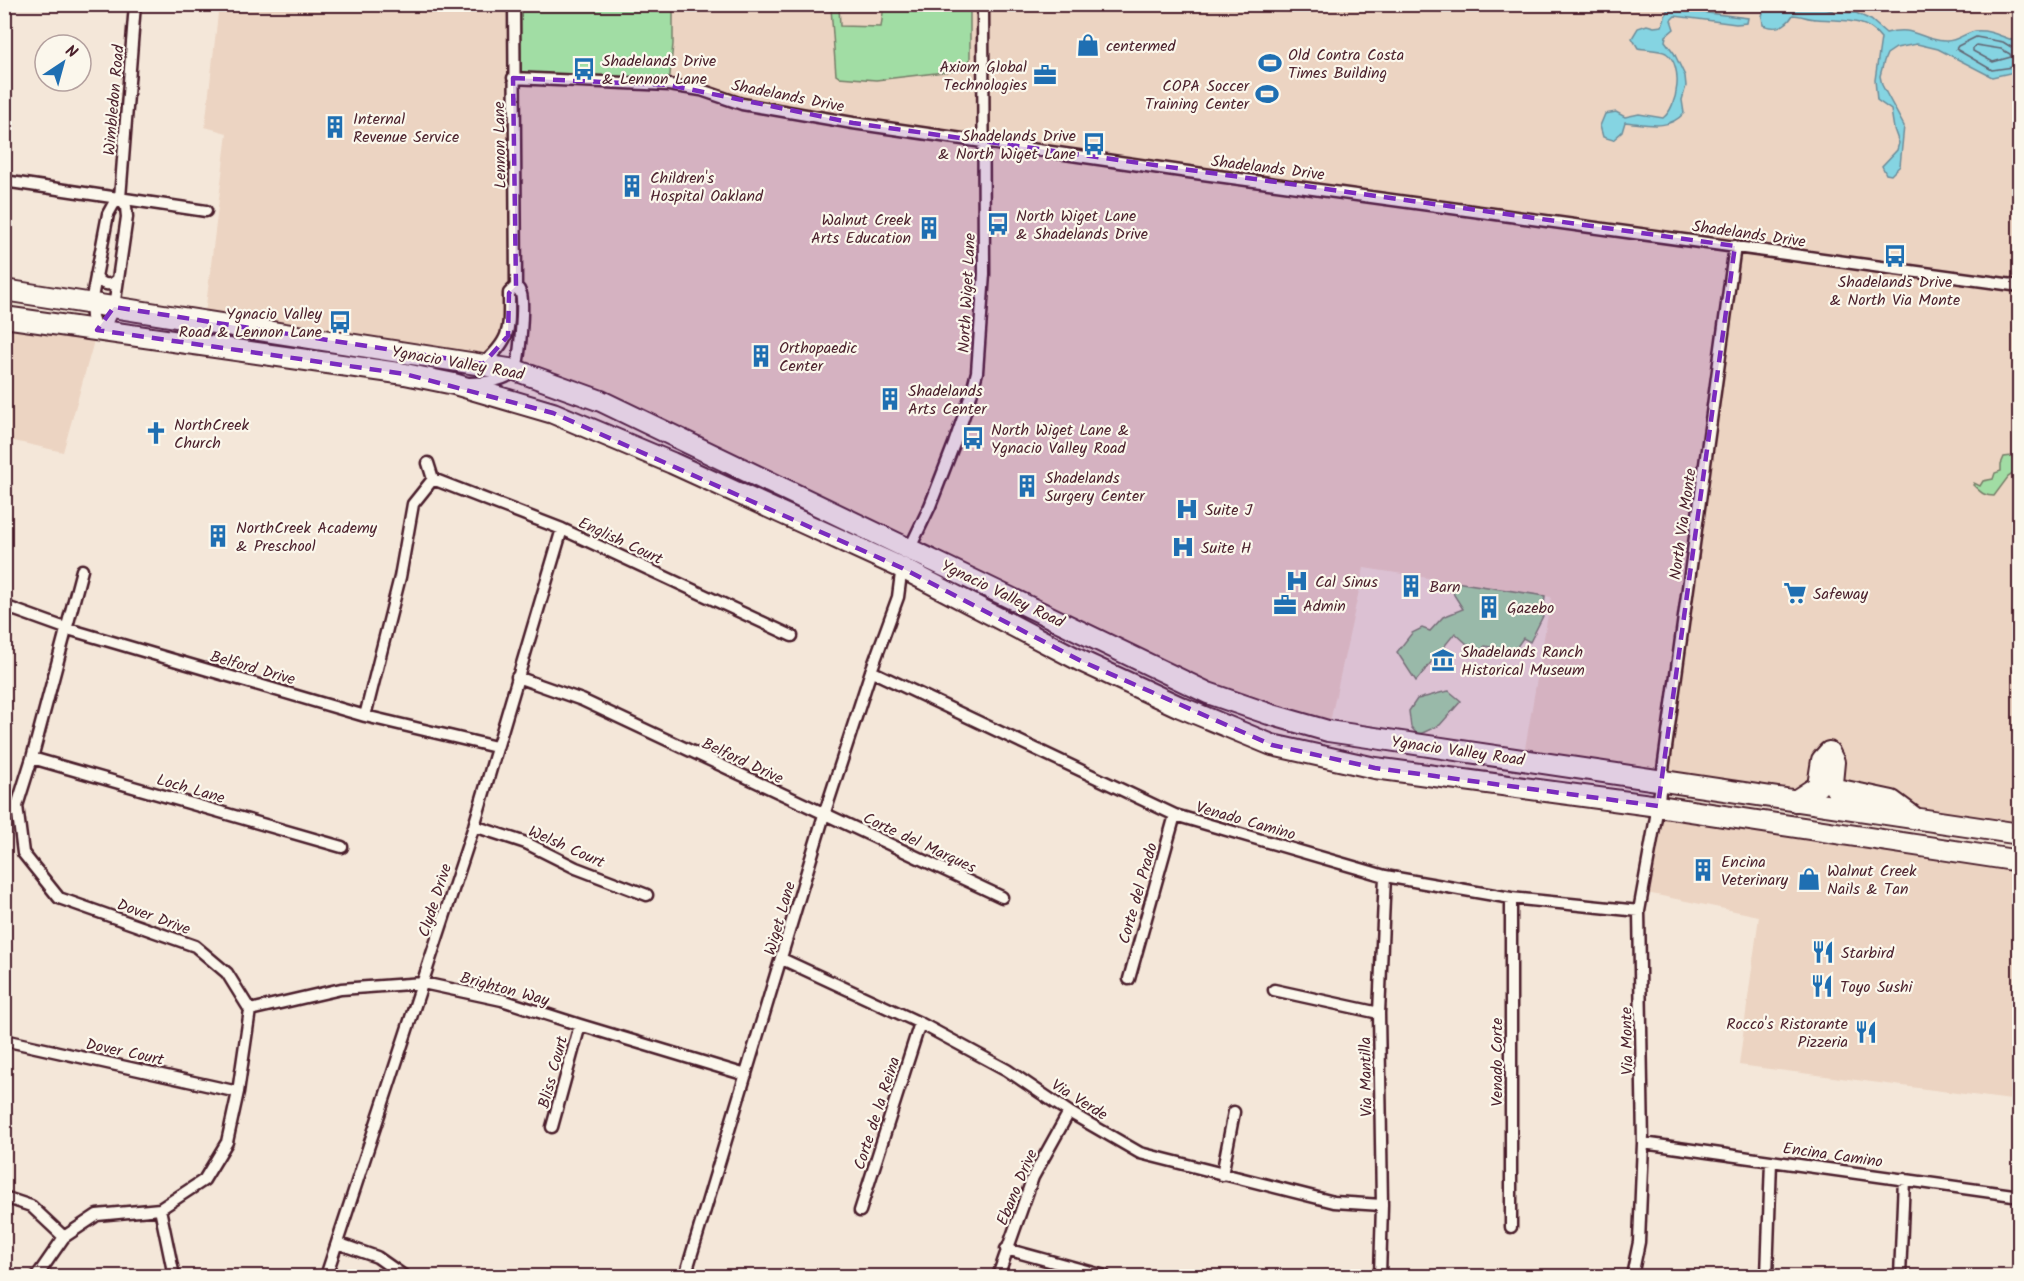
<svg xmlns="http://www.w3.org/2000/svg" width="2024" height="1281" viewBox="0 0 2024 1281" font-family="Kalam,sans-serif">
	<style>
		.built { fill: #ecd4c2 }
		.green { fill: #a1dda4; stroke: #767e68; stroke-width: 1.5 }
		.water { fill: #85d4e2; stroke: #6d8c99; stroke-width: 1.5 }
		.lines { fill: none; stroke-linecap: round; stroke-linejoin: round }
		.shore { stroke: #626774; stroke-width: 1.5 }
		.street-casing { stroke: #4a1f2b; stroke-width: 15 }
		.highway-casing { stroke: #4a1f2b; stroke-width: 24 }
		.street { stroke: #fbf7ec; stroke-width: 10 }
		.highway { stroke: #fbf7ec; stroke-width: 20 }
		.marked { fill: #7b2cbf; fill-opacity: 0.2; stroke: #7b2cbf; stroke-width: 4.5; stroke-dasharray: 12 8; stroke-linejoin: round }
		.labels { text-anchor: middle; stroke-width: 4.5; stroke-linejoin: round; paint-order: stroke }
		.poi-label { font-size: 16px; fill: #4a1f2b; stroke: #fbf7ec; text-anchor: start }
		.street-label { font-size: 16px; fill: #4a1f2b; stroke: #fbf7ec }
	</style>
	<rect width="100%" height="100%" fill="#f4e7d9"/>
	<filter id="ink" filterUnits="userSpaceOnUse"><feTurbulence type="fractalNoise" baseFrequency=".0167" numOctaves="2"/><feDisplacementMap in="SourceGraphic" scale="12" xChannelSelector="R" yChannelSelector="G"/><feConvolveMatrix kernelMatrix="1 2 1 2 8 2 1 2 1" color-interpolation-filters="sRGB"/></filter>
	<g filter="url(#ink)">
		<path class="built" d="M219,5H2019V834L1523,760L1551,597L1364,568L1328,731L1269,714L515,370L520,355L516,286L509,293V323L483,364L204,322L227,133L205,127Z
			M5,317L97,330L63,452L5,439Z
			M1658,806L2019,861V1101L1739,1065L1759,916L1642,892Z"/>
		<path class="green" d="M514,5H673V44L669,85L513,78Z
			M814,5H839L840,26L881,27L884,5H970V69L876,80L839,77L836,75L831,8L828,5Z
			M2012,456L2019,465V470L2008,477L1994,496C1983,496 1981,492 1973,485L1974,483L1980,486L1983,481L1993,479L1995,473L2001,471V464L2004,457Z
			M1449,581L1545,596L1543,616L1530,642L1523,638L1514,651L1485,646L1478,654L1455,633L1416,681L1397,652L1412,633L1422,628L1430,631L1443,617L1463,609L1454,595Z
			M1449,691L1461,701L1440,725L1418,735L1411,727L1409,711L1417,699C1428,697 1437,693 1449,691Z"/>
		<path class="water" d="M1669,5H1676V9L1748,18L1747,23L1736,24L1675,16L1671,20L1674,29L1666,36L1665,41L1674,53L1685,76L1686,86L1682,100L1684,113C1668,131 1647,124 1625,122L1622,132L1613,140L1603,137L1600,126L1605,114L1616,112L1625,117L1639,114L1663,118C1678,107 1684,65 1666,53C1659,49 1646,50 1638,48L1632,38L1638,28L1647,25L1654,27L1662,26Z
			M1772,6L1785,7L1793,10L1817,6L1836,12L1856,13L1871,20L1886,33C1915,25 1919,40 1945,41C1957,42 1964,33 1975,31C1991,29 2005,39 2019,42V71L1992,77L1938,49L1917,44L1896,48L1887,54L1884,61L1880,76L1882,85L1904,126L1900,166L1891,175L1886,174L1882,166L1897,150L1899,143L1894,129L1891,110L1877,100L1875,80L1881,38C1866,17 1839,21 1816,19C1808,19 1801,15 1793,15C1786,27 1775,30 1763,25L1762,16L1764,9Z"/>
		<g class="lines">
			<path class="shore" d="M1976,45L2001,49L2010,54L2011,57L1993,62L1973,51V48Z
				M2020,48L2011,47L2003,42L1976,37L1958,46L1956,49L1992,70L2020,66"/>
			<g class="street-casing">
				<path id="street" d="M513,78L669,85L701,90L742,104L853,123L1181,171L2020,286
					M4,181L206,211
					M120,198L113,205L108,214L91,303L92,317L97,330L108,320L114,307L127,217L126,207L120,198L135,4
					M96,275C101,286 111,287 118,279
					M483,364C512,338 509,330 509,293L516,286
					M470,383C483,383 506,381 515,370C520,363 524,302 521,294C520,291 518,288 516,286L514,4
					M428,463L433,479
					M908,552L930,506L954,444L971,395L977,372L984,274L983,4
					M4,606L68,629L365,716L496,747
					M871,671L1175,815L1385,876L1511,898L1639,911
					M517,677L582,700L1002,897
					M365,716L400,577L413,504L433,479L562,529L792,636
					M32,758L342,847
					M474,826L526,843L576,868L647,895
					M1511,898V1227
					M782,959L920,1023L1007,1070L1069,1112L1140,1153L1334,1202L1382,1205
					M1129,979L1175,815
					M1274,990L1379,1013
					M250,1010L341,989L423,983L502,1000L580,1025L746,1075
					M4,1040L238,1092
					M552,1127L580,1025
					M1643,1143L2020,1196
					M1222,1175L1234,1112
					M4,1197L31,1206L64,1237
					M160,1209L174,1276
					M860,1211L920,1023
					M337,1243L377,1257L404,1276
					M1006,1249L1105,1276
					M37,1276L64,1237L97,1215L160,1209L204,1180L227,1142L238,1092L250,1010L227,973L195,946L59,898L23,853L17,806L32,758L82,570
					M326,1276L474,826L562,529
					M685,1276L824,815L871,671L898,597L902,566
					M998,1276L1033,1177L1069,1112
					M1380,1276L1382,1205L1379,1013L1385,876
					M1632,1276L1639,1242L1643,1143L1639,911L1658,806L1735,246
					M1767,1276L1771,1161
					M1900,1276L1904,1179"/>
			</g>
			<g class="highway-casing">
				<path id="highway" d="M4,290L515,370L601,401L1208,693L1269,714L1328,731L2020,834
					M4,317L405,374L454,384L553,413L672,463L902,568L1081,661L1180,707L1272,745L1375,768L1658,806L2020,861
					M1795,801L1818,786L1822,760L1829,752L1834,762L1832,783L1836,789L1892,801L1915,818"/>
			</g>
			<use href="#street" class="street"/>
			<use href="#highway" class="highway"/>
		</g>
	</g>
	<path class="marked" d="M513,78L669,85L853,123L1735,246L1658,806L1375,768L1272,745L1081,661L902,568L553,413L405,374L97,330L114,307L483,364L508,336L509,293L516,286Z"/>
	<defs>
		<g id="shop-bare" transform="scale(1.8)"><path d="M-5-2.5h2.3a2.7 3.5 0 0 1 5.4 0H5L5.5 6h-11ZM-1.5-2.5h3a1.5 2.3 0 0 0-3 0Z" fill="#1f6fb2" stroke="#fbf7ec" stroke-width="2.5" paint-order="stroke"/></g>
		<g id="stadium-bare" transform="scale(1.8)"><path d="M0-5a6.5 5 0 1 0 0 10a6.5 5 0 1 0 0-10ZM-3.5-1.8h7v3.6h-7Z" fill="#1f6fb2" stroke="#fbf7ec" stroke-width="2.5" paint-order="stroke"/></g>
		<g id="bus-bare" transform="scale(1.8)"><path d="M-5-6H5V4H4V6H2V4H-2V6H-4V4H-5ZM-3.5-4V0h7V-4ZM-3.5 1.2v1.5H-2V1.2ZM2 1.2v1.5H3.5V1.2Z" fill="#1f6fb2" stroke="#fbf7ec" stroke-width="2.5" paint-order="stroke"/></g>
		<g id="office-bare" transform="scale(1.8)"><path d="M-6-3h4V-5.5h4V-3h4V5H-6ZM-1-4.5V-3h2v-1.5ZM-6 0V1H6V0Z" fill="#1f6fb2" stroke="#fbf7ec" stroke-width="2.5" paint-order="stroke"/></g>
		<g id="building-bare" transform="scale(1.8)"><path d="M-4-6H4V6H1V3H-1V6H-4ZM-2.5-4.3h1.7v1.8h-1.7ZM.8-4.3h1.7v1.8H.8ZM-2.5-1h1.7V.8h-1.7ZM.8-1h1.7V.8H.8Z" fill="#1f6fb2" stroke="#fbf7ec" stroke-width="2.5" paint-order="stroke"/></g>
		<g id="church-bare" transform="scale(1.8)"><path d="M-1.2-6h2.4v3.5h3.3v2.4h-3.3V6h-2.4V-.1h-3.3v-2.4h3.3Z" fill="#1f6fb2" stroke="#fbf7ec" stroke-width="2.5" paint-order="stroke"/></g>
		<g id="hospital-bare" transform="scale(1.8)"><path d="M-5-5h3v3.5h4V-5h3V5h-3V1.5h-4V5h-3Z" fill="#1f6fb2" stroke="#fbf7ec" stroke-width="2.5" paint-order="stroke"/></g>
		<g id="supermarket-bare" transform="scale(1.8)"><path d="M-6-5.5h2.5l.6 2H6L4.5 2H-2.5L-4.4-4H-6ZM-1.5 3.2a1.3 1.3 0 1 0 .1 0ZM3 3.2a1.3 1.3 0 1 0 .1 0Z" fill="#1f6fb2" stroke="#fbf7ec" stroke-width="2.5" paint-order="stroke"/></g>
		<g id="museum-bare" transform="scale(1.8)"><path d="M0-6L6-3V-2H-6V-3ZM-5-1h2V3h-2ZM-1-1h2V3h-2ZM3-1h2V3H3ZM-6 4H6V6H-6Z" fill="#1f6fb2" stroke="#fbf7ec" stroke-width="2.5" paint-order="stroke"/></g>
		<g id="restaurant-bare" transform="scale(1.8)"><path d="M-5-6h1v4h1v-4h1v4h1v-4h1v5L-1.5 .5V6h-2V.5L-5-1ZM5-6V6H3V1.5H1.5Q1.5-4 5-6Z" fill="#1f6fb2" stroke="#fbf7ec" stroke-width="2.5" paint-order="stroke"/></g>
	</defs>
	<g fill-rule="evenodd">
		<use href="#shop-bare" x="1088" y="45"/>
		<use href="#stadium-bare" x="1270" y="63"/>
		<use href="#bus-bare" x="584" y="69"/>
		<use href="#office-bare" x="1045" y="75"/>
		<use href="#stadium-bare" x="1267" y="94"/>
		<use href="#building-bare" x="335" y="127"/>
		<use href="#bus-bare" x="1094" y="144"/>
		<use href="#building-bare" x="632" y="186"/>
		<use href="#bus-bare" x="998" y="224"/>
		<use href="#building-bare" x="929" y="228"/>
		<use href="#bus-bare" x="1895" y="256"/>
		<use href="#bus-bare" x="340" y="322"/>
		<use href="#building-bare" x="761" y="356"/>
		<use href="#building-bare" x="890" y="399"/>
		<use href="#church-bare" x="156" y="433"/>
		<use href="#bus-bare" x="973" y="438"/>
		<use href="#building-bare" x="1027" y="486"/>
		<use href="#hospital-bare" x="1187" y="509"/>
		<use href="#building-bare" x="218" y="536"/>
		<use href="#hospital-bare" x="1183" y="547"/>
		<use href="#hospital-bare" x="1297" y="581"/>
		<use href="#building-bare" x="1411" y="586"/>
		<use href="#supermarket-bare" x="1795" y="593"/>
		<use href="#office-bare" x="1285" y="605"/>
		<use href="#building-bare" x="1489" y="607"/>
		<use href="#museum-bare" x="1443" y="660"/>
		<use href="#building-bare" x="1703" y="870"/>
		<use href="#shop-bare" x="1809" y="879"/>
		<use href="#restaurant-bare" x="1823" y="952"/>
		<use href="#restaurant-bare" x="1822" y="986"/>
		<use href="#restaurant-bare" x="1866" y="1032"/>
	</g>
	<g class="labels">
		<g class="poi-label">
			<text x="1106" y="51">centermed</text>
			<text x="1288" y="60">Old Contra Costa<tspan x="1288" dy="18">Times Building</tspan></text>
			<text x="602" y="66">Shadelands Drive<tspan x="602" dy="18">&amp; Lennon Lane</tspan></text>
			<text x="1027" y="72" text-anchor="end">Axiom Global<tspan x="1027" dy="18">Technologies</tspan></text>
			<text x="1249" y="91" text-anchor="end">COPA Soccer<tspan x="1249" dy="18">Training Center</tspan></text>
			<text x="353" y="124">Internal<tspan x="353" dy="18">Revenue Service</tspan></text>
			<text x="1076" y="141" text-anchor="end">Shadelands Drive<tspan x="1076" dy="18">&amp; North Wiget Lane</tspan></text>
			<text x="650" y="183">Children's<tspan x="650" dy="18">Hospital Oakland</tspan></text>
			<text x="1016" y="221">North Wiget Lane<tspan x="1016" dy="18">&amp; Shadelands Drive</tspan></text>
			<text x="911" y="225" text-anchor="end">Walnut Creek<tspan x="911" dy="18">Arts Education</tspan></text>
			<text x="1895" y="287" text-anchor="middle">Shadelands Drive<tspan x="1895" dy="18">&amp; North Via Monte</tspan></text>
			<text x="322" y="319" text-anchor="end">Ygnacio Valley<tspan x="322" dy="18">Road &amp; Lennon Lane</tspan></text>
			<text x="779" y="353">Orthopaedic<tspan x="779" dy="18">Center</tspan></text>
			<text x="908" y="396">Shadelands<tspan x="908" dy="18">Arts Center</tspan></text>
			<text x="174" y="430">NorthCreek<tspan x="174" dy="18">Church</tspan></text>
			<text x="991" y="435">North Wiget Lane &amp;<tspan x="991" dy="18">Ygnacio Valley Road</tspan></text>
			<text x="1045" y="483">Shadelands<tspan x="1045" dy="18">Surgery Center</tspan></text>
			<text x="1205" y="515">Suite J</text>
			<text x="236" y="533">NorthCreek Academy<tspan x="236" dy="18">&amp; Preschool</tspan></text>
			<text x="1201" y="553">Suite H</text>
			<text x="1315" y="587">Cal Sinus</text>
			<text x="1429" y="592">Barn</text>
			<text x="1813" y="599">Safeway</text>
			<text x="1303" y="611">Admin</text>
			<text x="1507" y="613">Gazebo</text>
			<text x="1461" y="657">Shadelands Ranch<tspan x="1461" dy="18">Historical Museum</tspan></text>
			<text x="1721" y="867">Encina<tspan x="1721" dy="18">Veterinary</tspan></text>
			<text x="1827" y="876">Walnut Creek<tspan x="1827" dy="18">Nails &amp; Tan</tspan></text>
			<text x="1841" y="958">Starbird</text>
			<text x="1840" y="992">Toyo Sushi</text>
			<text x="1848" y="1029" text-anchor="end">Rocco's Ristorante<tspan x="1848" dy="18">Pizzeria</tspan></text>
		</g>
		<g class="street-label">
			<text transform="translate(788 95) rotate(11)" y="6">Shadelands Drive</text>
			<text transform="translate(113 100) rotate(-85)" y="6">Wimbledon Road</text>
			<text transform="translate(499 145) rotate(-91)" y="6">Lennon Lane</text>
			<text transform="translate(1268 167) rotate(7)" y="6">Shadelands Drive</text>
			<text transform="translate(1749 233) rotate(8)" y="6">Shadelands Drive</text>
			<text transform="translate(966 293) rotate(-87)" y="6">North Wiget Lane</text>
			<text transform="translate(458 362) rotate(10)" y="6">Ygnacio Valley Road</text>
			<text transform="translate(1682 524) rotate(-82)" y="6">North Via Monte</text>
			<text transform="translate(621 540) rotate(25)" y="6">English Court</text>
			<text transform="translate(1003 593) rotate(26)" y="6">Ygnacio Valley Road</text>
			<text transform="translate(253 667) rotate(16)" y="6">Belford Drive</text>
			<text transform="translate(1458 750) rotate(8)" y="6">Ygnacio Valley Road</text>
			<text transform="translate(743 760) rotate(25)" y="6">Belford Drive</text>
			<text transform="translate(191 788) rotate(16)" y="6">Loch Lane</text>
			<text transform="translate(1246 820) rotate(16)" y="6">Venado Camino</text>
			<text transform="translate(920 842) rotate(25)" y="6">Corte del Marques</text>
			<text transform="translate(567 846) rotate(24)" y="6">Welsh Court</text>
			<text transform="translate(1137 893) rotate(-74)" y="6">Corte del Prado</text>
			<text transform="translate(434 900) rotate(-72)" y="6">Clyde Drive</text>
			<text transform="translate(154 916) rotate(20)" y="6">Dover Drive</text>
			<text transform="translate(779 918) rotate(-74)" y="6">Wiget Lane</text>
			<text transform="translate(505 988) rotate(15)" y="6">Brighton Way</text>
			<text transform="translate(1626 1041) rotate(-91)" y="6">Via Monte</text>
			<text transform="translate(125 1051) rotate(12)" y="6">Dover Court</text>
			<text transform="translate(1496 1062) rotate(-90)" y="6">Venado Corte</text>
			<text transform="translate(552 1072) rotate(-75)" y="6">Bliss Court</text>
			<text transform="translate(1365 1077) rotate(-91)" y="6">Via Mantilla</text>
			<text transform="translate(1080 1099) rotate(32)" y="6">Via Verde</text>
			<text transform="translate(876 1113) rotate(-72)" y="6">Corte de la Reina</text>
			<text transform="translate(1833 1154) rotate(8)" y="6">Encina Camino</text>
			<text transform="translate(1016 1187) rotate(-67)" y="6">Ebano Drive</text>
		</g>
	</g>
	<rect width="2024" height="1281" fill="none" stroke="#fbf7ec" stroke-width="24"/>
	<rect x="12" y="12" width="2000" height="1257" fill="none" stroke="#4a1f2b" stroke-width="2" filter="url(#ink)"/>
	<g transform="translate(63 63) rotate(36)"><circle r="28" fill="#fbf7ec" stroke="#b4a19f" stroke-width="1.5"/>
	<path d="M0-4.5L10 22L0 15L-10 22Z" fill="#1f6fb2"/>
	<text y="-9" font-size="16" font-weight="bold" text-anchor="middle" fill="#4a1f2b">N</text>
	</g>
</svg>
